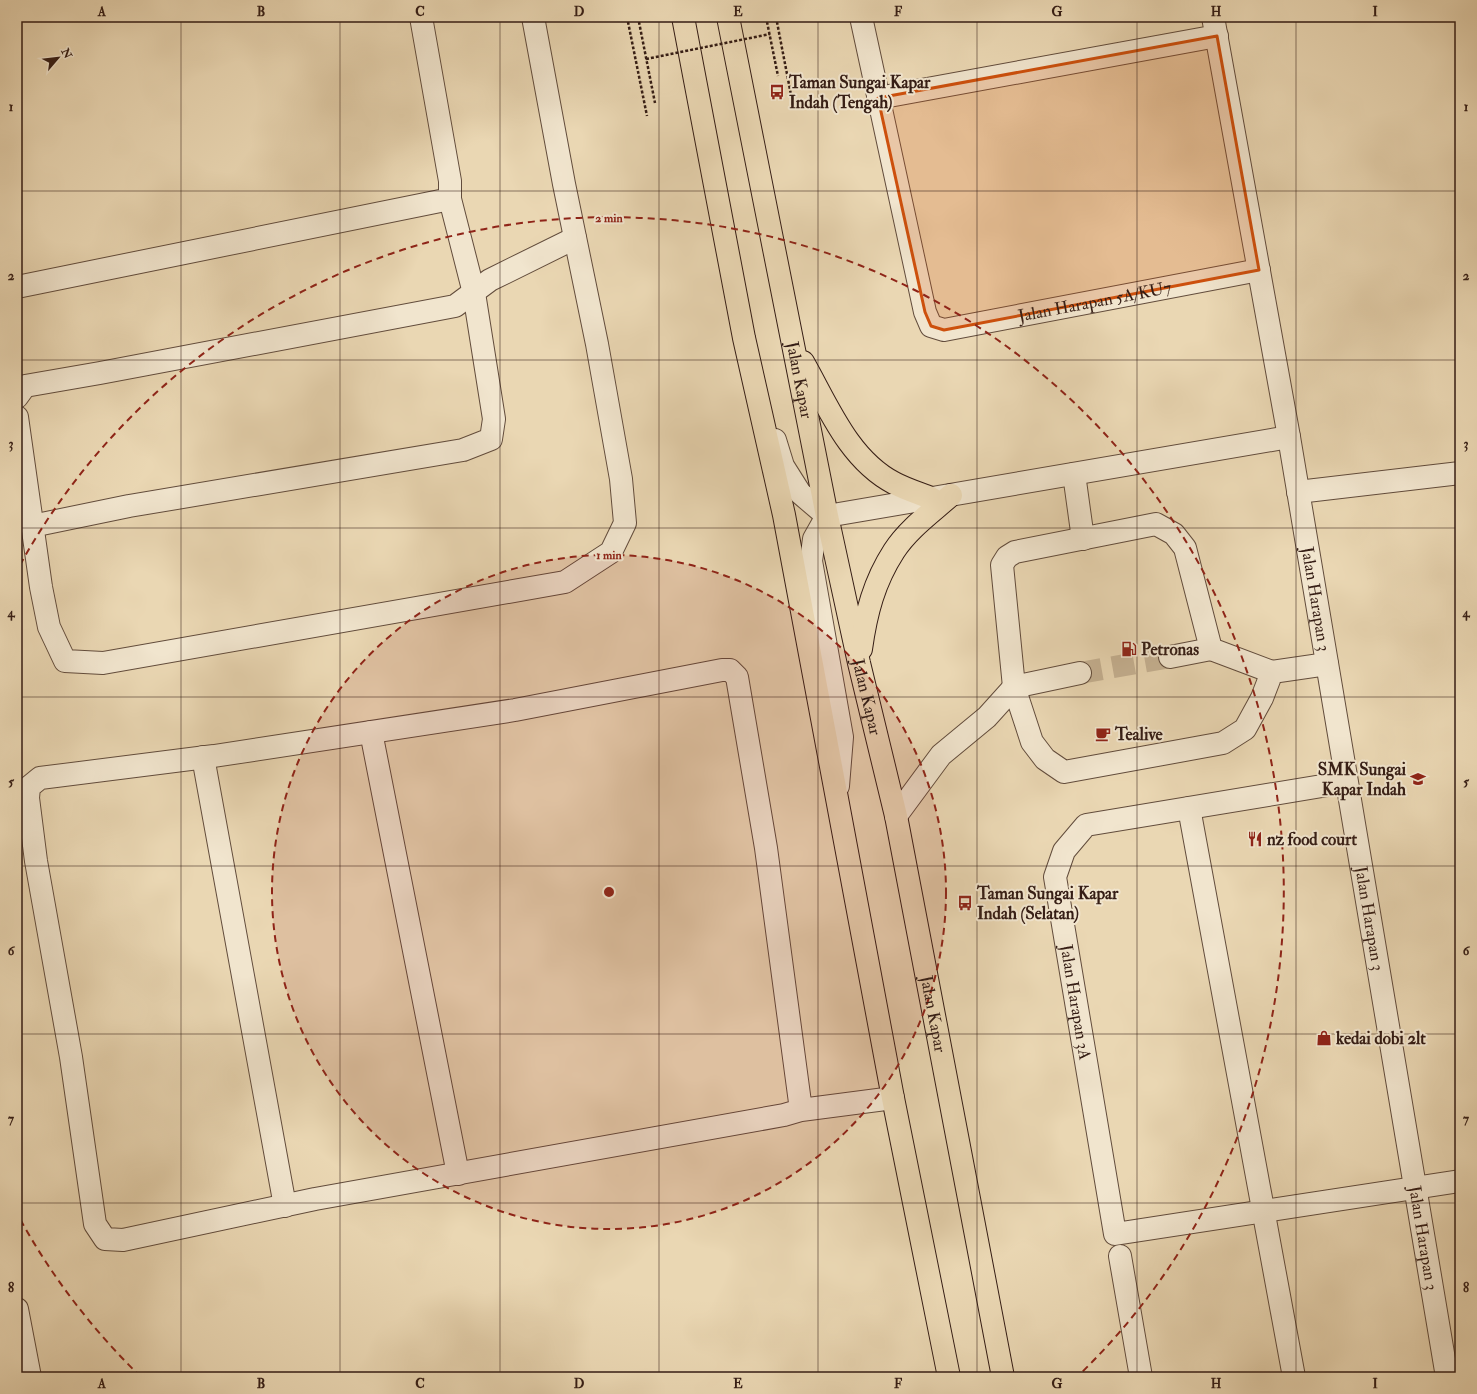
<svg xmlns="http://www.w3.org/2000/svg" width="1477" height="1394" viewBox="0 0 1477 1394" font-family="'IM FELL Double Pica',serif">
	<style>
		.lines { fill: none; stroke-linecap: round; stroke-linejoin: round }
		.minor-tunnel { stroke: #c6b293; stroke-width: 22; stroke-dasharray: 22 11; stroke-linecap: butt }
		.minor-casing { stroke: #624c3c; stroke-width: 24 }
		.highway-casing { stroke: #351d15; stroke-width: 24 }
		.path { stroke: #351d15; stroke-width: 2.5; stroke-dasharray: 3 2; stroke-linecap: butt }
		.minor { stroke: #f1e5ce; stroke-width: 22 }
		.highway { stroke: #ead7b3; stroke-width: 22 }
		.path-bridge { stroke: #351d15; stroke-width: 2.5; stroke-dasharray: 3 2; stroke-linecap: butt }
		.marked { fill: #cd500d; fill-opacity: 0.2; stroke: #cd500d; stroke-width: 3; stroke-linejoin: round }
		.grid { fill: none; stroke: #351d15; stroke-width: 1; stroke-opacity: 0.55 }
		.ring { fill: none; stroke: #8f2418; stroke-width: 2; stroke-dasharray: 7 5 }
		.labels { text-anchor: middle; stroke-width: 4; stroke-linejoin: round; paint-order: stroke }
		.poi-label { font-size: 17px; font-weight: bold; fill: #351d15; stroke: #f1e5ce; text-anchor: start }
		.street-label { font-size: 17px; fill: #351d15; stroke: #f1e5ce }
		.centre { fill: #8f2418; stroke: #f1e5ce; stroke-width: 2 }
		.ring-label { font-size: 12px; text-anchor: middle; font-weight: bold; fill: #8f2418; stroke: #f1e5ce; stroke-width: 4; stroke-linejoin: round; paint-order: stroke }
		.neatline { fill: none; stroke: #351d15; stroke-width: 1.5 }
		.grid-label { font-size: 13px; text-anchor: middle; font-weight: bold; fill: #351d15 }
	</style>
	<rect width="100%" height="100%" fill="#ead7b3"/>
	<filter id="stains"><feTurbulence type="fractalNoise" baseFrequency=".005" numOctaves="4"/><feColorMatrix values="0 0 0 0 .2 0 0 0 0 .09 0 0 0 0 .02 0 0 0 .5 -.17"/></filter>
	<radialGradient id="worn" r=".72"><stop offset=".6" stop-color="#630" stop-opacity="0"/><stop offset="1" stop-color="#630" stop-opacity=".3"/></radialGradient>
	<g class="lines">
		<path class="minor-tunnel" d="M1080,673L1170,657"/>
		<g class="minor-casing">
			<g id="minor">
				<path id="s1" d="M861,17L925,312L931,326L944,330L1259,270"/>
				<path id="s2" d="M1213,17L1289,437L1447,1377"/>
				<path d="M878,98L1217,36"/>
				<path d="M17,287L450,199V181L421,17"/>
				<path d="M17,397L25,386L100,373L455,306L490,280L575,238"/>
				<path d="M17,417L41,587L49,627L65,661L103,663L565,582L611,552L625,523L621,479L597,344L564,184L533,17"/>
				<path d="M775,440L783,466L800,493L827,516"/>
				<path d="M1074,474L1083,539"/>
				<path d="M1298,492L1460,473"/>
				<path d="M827,516L1289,437"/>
				<path d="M827,516L814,539L811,561L842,737L838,786"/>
				<path d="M32,526L129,506L463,450L491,439L494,419L474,293L450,199"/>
				<path d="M1170,657L1211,649"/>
				<path d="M1080,673L1014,687L1002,565L1007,557L1015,552L1156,524L1174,534L1185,548L1211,649L1272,672"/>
				<path d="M371,732L458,1174"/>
				<path d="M203,757L285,1206"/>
				<path id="s3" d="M1346,782L1086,825L1064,851L1055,877L1115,1234L1460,1181"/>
				<path d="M1189,808L1294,1377"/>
				<path d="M896,816L941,755L987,717L1014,687L1032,742L1045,759L1064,772L1223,743L1245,729L1262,698L1272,672L1327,664"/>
				<path d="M801,1110L766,848L737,677L730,670H722L515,710L214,756L40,778L29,787L28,798L36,861L71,1057L95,1224L105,1239L123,1240L315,1199L784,1115L801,1110L893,1098"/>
				<path d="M1120,1256L1141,1377"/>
				<path d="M17,1309L30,1377"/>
			</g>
		</g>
		<g class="highway-casing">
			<g id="highway">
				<path d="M683,17L744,338L784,515L893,1098L949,1377"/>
				<path id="s4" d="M728,17L827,516L859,663L896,816L1003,1377"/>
				<path d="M803,362C827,404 848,459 894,483C905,489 918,493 931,498"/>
				<path d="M861,649C866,613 874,582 894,551C908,529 932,512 951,495"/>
			</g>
		</g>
		<path class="path" d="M627,17L647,116
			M638,17L655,103
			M766,17L778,76
			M776,17L792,100"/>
		<use href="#minor" class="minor"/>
		<use href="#highway" class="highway"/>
		<path class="path-bridge" d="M646,59L770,34"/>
	</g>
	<path class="marked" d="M1217,36L1259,270L944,330L931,326L925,312L878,98Z"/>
	<path class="grid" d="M181,17V1377M340,17V1377M500,17V1377M659,17V1377M818,17V1377M977,17V1377M1137,17V1377M1296,17V1377M17,191H1460M17,360H1460M17,528H1460M17,697H1460M17,866H1460M17,1034H1460M17,1203H1460"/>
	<circle cx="609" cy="892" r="337" fill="#8f2418" fill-opacity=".12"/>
	<g class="ring">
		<circle cx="609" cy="892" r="337"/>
		<path d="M141 1377A674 674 0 0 1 20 1219M20 565A674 674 0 1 1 1077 1377"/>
	</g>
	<defs>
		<g id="bus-bare" transform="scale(1.2)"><path d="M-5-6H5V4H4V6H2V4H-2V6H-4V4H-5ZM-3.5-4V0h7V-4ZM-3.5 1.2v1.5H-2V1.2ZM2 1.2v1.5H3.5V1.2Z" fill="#8f2418" stroke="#f1e5ce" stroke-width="2.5" paint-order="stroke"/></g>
		<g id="fuel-bare" transform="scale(1.2)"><path d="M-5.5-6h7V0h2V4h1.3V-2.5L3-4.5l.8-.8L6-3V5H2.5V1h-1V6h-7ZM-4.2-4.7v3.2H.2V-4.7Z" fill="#8f2418" stroke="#f1e5ce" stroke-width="2.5" paint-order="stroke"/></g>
		<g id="cafe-bare" transform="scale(1.2)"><path d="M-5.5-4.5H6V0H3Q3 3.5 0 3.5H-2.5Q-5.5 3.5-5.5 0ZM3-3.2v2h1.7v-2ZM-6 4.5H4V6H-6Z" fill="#8f2418" stroke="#f1e5ce" stroke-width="2.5" paint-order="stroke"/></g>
		<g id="school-bare" transform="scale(1.2)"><path d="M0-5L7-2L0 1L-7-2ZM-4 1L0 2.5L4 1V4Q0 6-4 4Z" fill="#8f2418" stroke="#f1e5ce" stroke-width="2.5" paint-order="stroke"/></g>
		<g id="restaurant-bare" transform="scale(1.2)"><path d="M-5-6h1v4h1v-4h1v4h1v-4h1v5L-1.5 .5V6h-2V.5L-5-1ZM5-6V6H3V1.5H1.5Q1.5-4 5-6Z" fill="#8f2418" stroke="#f1e5ce" stroke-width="2.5" paint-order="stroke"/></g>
		<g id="shop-bare" transform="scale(1.2)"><path d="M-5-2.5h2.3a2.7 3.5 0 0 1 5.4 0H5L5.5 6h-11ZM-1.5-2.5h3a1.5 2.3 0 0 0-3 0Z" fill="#8f2418" stroke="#f1e5ce" stroke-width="2.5" paint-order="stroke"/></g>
	</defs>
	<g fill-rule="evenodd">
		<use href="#bus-bare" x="777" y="92"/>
		<use href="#fuel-bare" x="1129" y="649"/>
		<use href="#cafe-bare" x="1103" y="734"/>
		<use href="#school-bare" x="1418" y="779"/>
		<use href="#restaurant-bare" x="1255" y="839"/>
		<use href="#bus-bare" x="965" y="903"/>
		<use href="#shop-bare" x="1324" y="1038"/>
	</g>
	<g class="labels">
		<g class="poi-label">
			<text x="789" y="88">Taman Sungai Kapar<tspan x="789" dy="20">Indah (Tengah)</tspan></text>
			<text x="1141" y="655">Petronas</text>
			<text x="1115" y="740">Tealive</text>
			<text x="1406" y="775" text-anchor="end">SMK Sungai<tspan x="1406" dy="20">Kapar Indah</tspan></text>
			<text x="1267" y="845">nz food court</text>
			<text x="977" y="899">Taman Sungai Kapar<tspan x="977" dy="20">Indah (Selatan)</tspan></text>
			<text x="1336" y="1044">kedai dobi 2lt</text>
		</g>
		<g class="street-label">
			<text dy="6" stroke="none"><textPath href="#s1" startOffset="484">Jalan Harapan 5A/KU7</textPath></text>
			<text dy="6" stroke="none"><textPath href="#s4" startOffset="370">Jalan Kapar</textPath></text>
			<text dy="6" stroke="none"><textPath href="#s2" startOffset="591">Jalan Harapan 3</textPath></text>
			<text dy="6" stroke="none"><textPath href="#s4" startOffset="694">Jalan Kapar</textPath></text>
			<text dy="6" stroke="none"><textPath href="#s2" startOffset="915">Jalan Harapan 3</textPath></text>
			<text dy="6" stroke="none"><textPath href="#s3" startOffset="452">Jalan Harapan 3A</textPath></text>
			<text dy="6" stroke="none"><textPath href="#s4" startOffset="1018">Jalan Kapar</textPath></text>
			<text dy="6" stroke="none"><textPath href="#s2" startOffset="1239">Jalan Harapan 3</textPath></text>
		</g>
	</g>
	<circle cx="609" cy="892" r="6" class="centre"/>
	<g class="ring-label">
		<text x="609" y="222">2 min</text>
		<text x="609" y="559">1 min</text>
	</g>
	<rect width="1477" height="1394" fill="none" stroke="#ead7b3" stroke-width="44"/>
	<g transform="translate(58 58) rotate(62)" stroke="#f1e5ce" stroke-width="3" paint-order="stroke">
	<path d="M0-3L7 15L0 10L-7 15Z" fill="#351d15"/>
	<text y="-6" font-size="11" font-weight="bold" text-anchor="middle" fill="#351d15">N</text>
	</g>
	<rect x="22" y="22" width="1433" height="1350" class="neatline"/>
	<g class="grid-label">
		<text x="102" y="16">A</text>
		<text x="261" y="16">B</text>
		<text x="420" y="16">C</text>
		<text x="579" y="16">D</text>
		<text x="738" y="16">E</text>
		<text x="898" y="16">F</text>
		<text x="1057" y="16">G</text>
		<text x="1216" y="16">H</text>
		<text x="1375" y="16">I</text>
		<text x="11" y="111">1</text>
		<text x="1466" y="111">1</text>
		<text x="11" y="280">2</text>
		<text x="1466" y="280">2</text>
		<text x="11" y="448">3</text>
		<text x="1466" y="448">3</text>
		<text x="11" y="617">4</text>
		<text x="1466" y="617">4</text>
		<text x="11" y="786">5</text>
		<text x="1466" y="786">5</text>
		<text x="11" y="955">6</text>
		<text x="1466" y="955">6</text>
		<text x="11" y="1123">7</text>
		<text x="1466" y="1123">7</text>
		<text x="11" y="1292">8</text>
		<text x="1466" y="1292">8</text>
		<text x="102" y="1388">A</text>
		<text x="261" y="1388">B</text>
		<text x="420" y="1388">C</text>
		<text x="579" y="1388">D</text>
		<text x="738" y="1388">E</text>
		<text x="898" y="1388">F</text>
		<text x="1057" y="1388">G</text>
		<text x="1216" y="1388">H</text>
		<text x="1375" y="1388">I</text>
	</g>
	<rect width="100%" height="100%" filter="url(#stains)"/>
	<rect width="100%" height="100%" fill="url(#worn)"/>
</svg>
